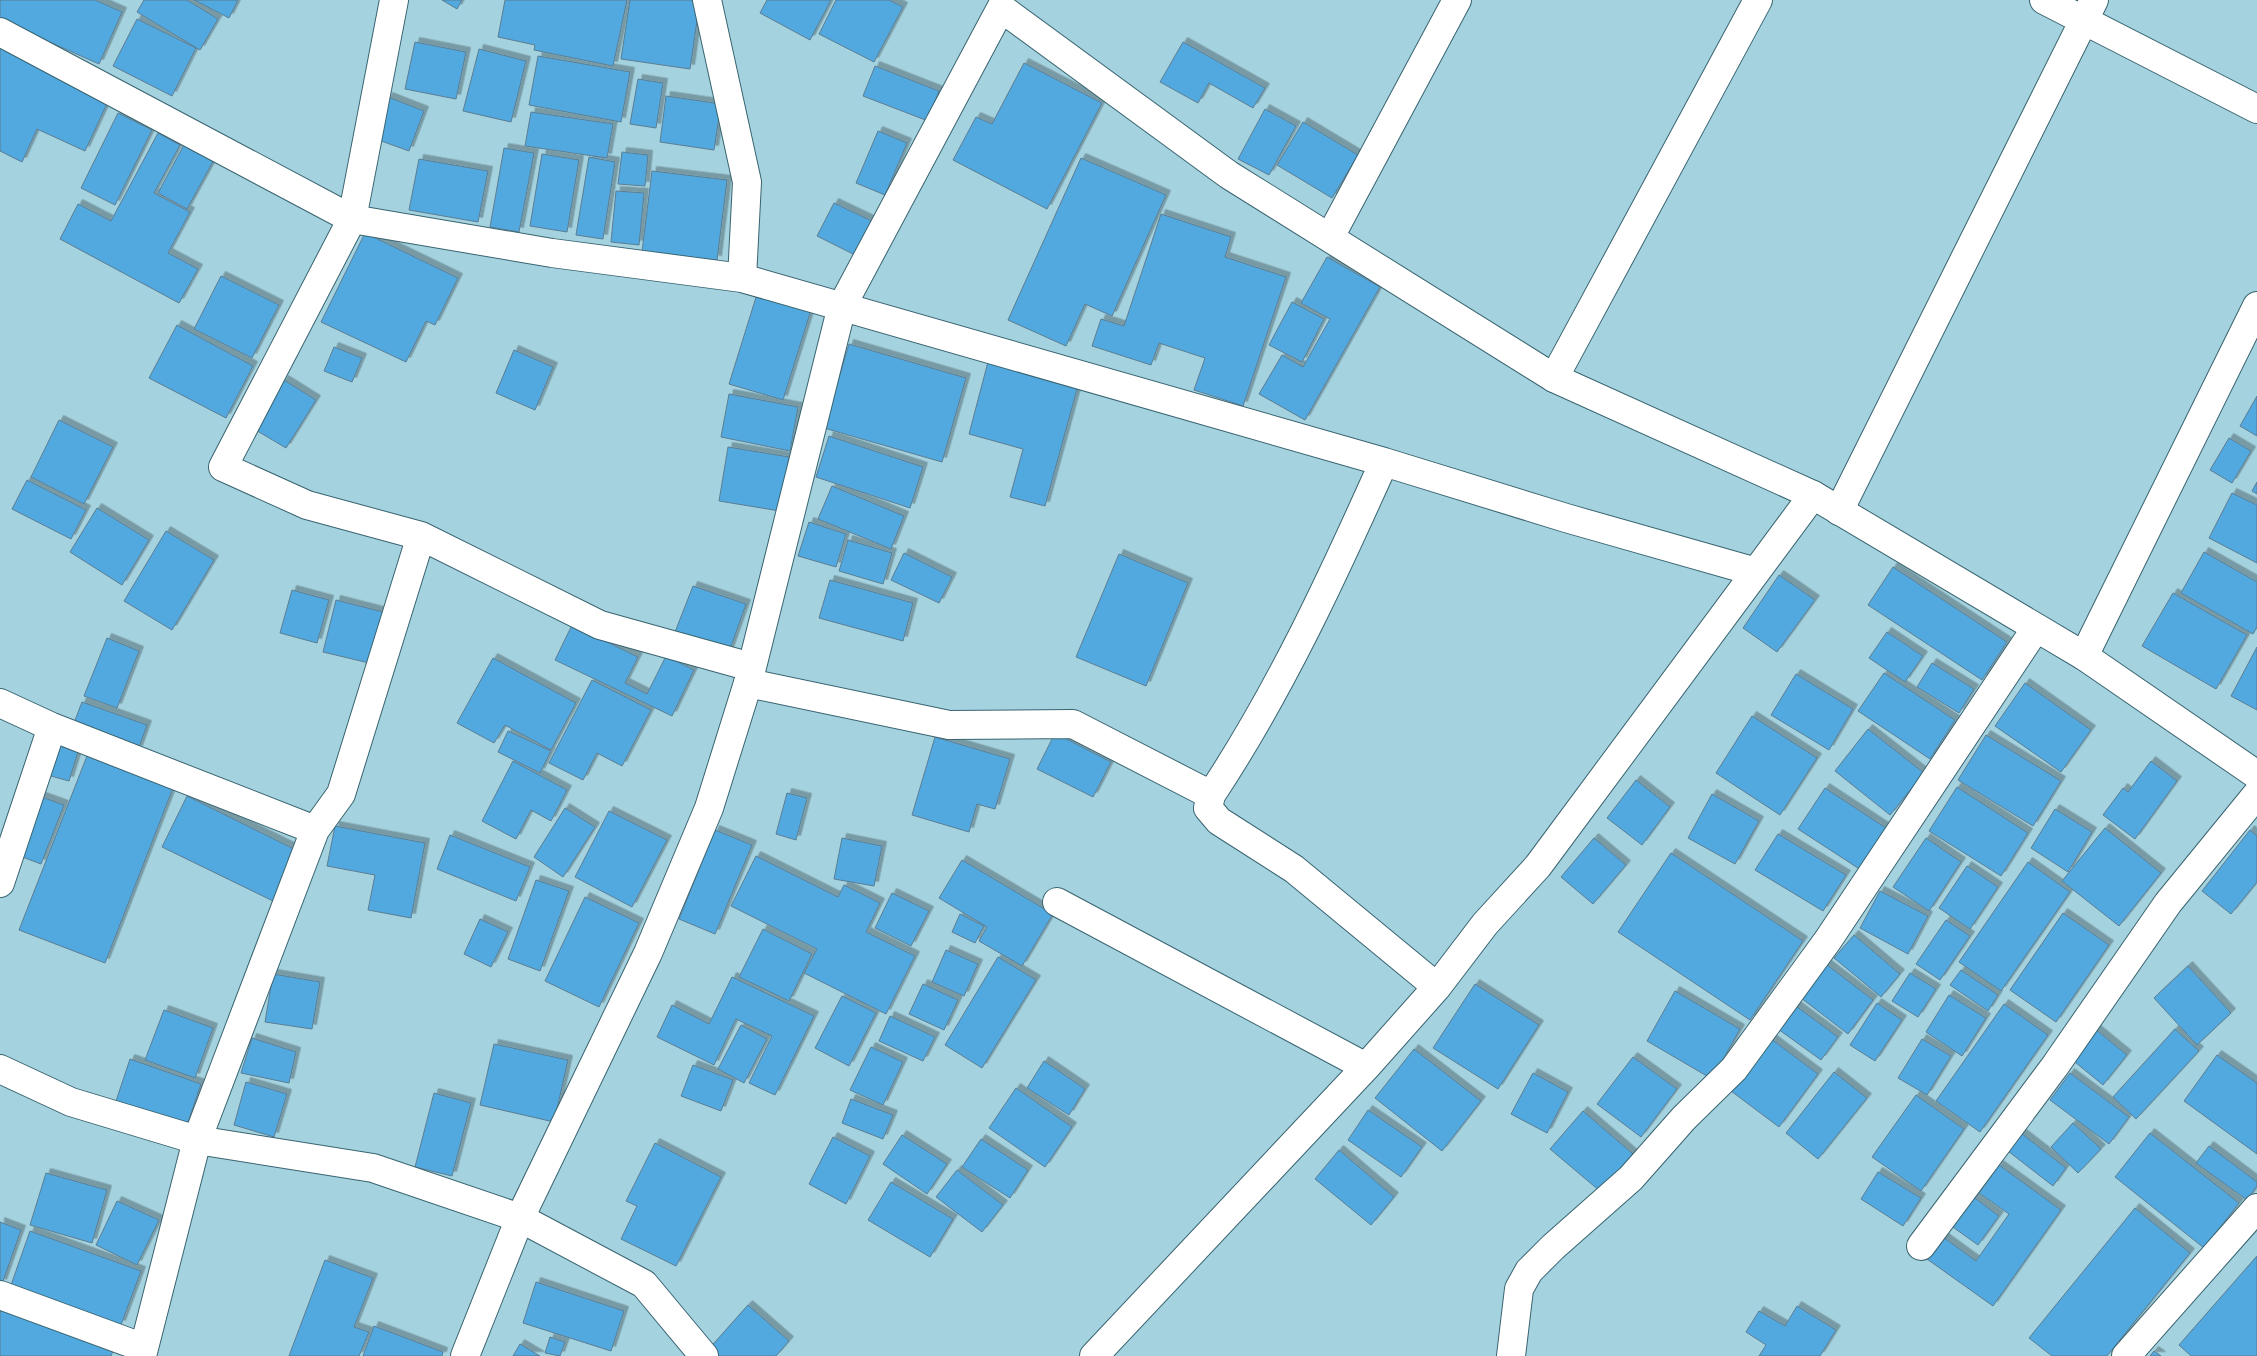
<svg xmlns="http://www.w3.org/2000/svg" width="2257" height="1356" viewBox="0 0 2257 1356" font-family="Helvetica,sans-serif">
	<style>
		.building { fill: #51a9df; stroke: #5b7d93; filter: url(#shadow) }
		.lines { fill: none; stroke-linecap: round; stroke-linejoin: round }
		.street-casing { stroke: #396470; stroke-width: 30 }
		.secondary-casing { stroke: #396470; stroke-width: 30 }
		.street { stroke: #fff; stroke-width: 28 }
		.secondary { stroke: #fff; stroke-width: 28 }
	</style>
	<defs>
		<filter id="shadow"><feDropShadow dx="4.5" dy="-4.5" stdDeviation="0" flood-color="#0004"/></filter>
	</defs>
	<rect width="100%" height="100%" fill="#a4d2df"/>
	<path class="building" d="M0,0H95L122,12L99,64L0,20Z
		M144,0H187L218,19L200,50L137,12Z
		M194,0H238L229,18Z
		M442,0H462L457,9Z
		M505,0H627L613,66L534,50L535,45L498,37Z
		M630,0H700L690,69L621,59Z
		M767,0H831L810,40L760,13Z
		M836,0H889L903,7L874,62L819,34Z
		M137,19L196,48L172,96L113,66Z
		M415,42L466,52L456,99L405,89Z
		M1183,42L1265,88L1253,108L1209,83L1198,103L1160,82Z
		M0,43L111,95L85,151L37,129L22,162L0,151Z
		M479,49L526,61L511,122L463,111Z
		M538,56L630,72L621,122L529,105Z
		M1024,63L1102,103L1047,209L953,160L976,117L992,124Z
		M875,66L939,91L928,121L863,96Z
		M638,79L663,83L656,128L630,124Z
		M666,96L721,104L714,150L660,142Z
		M388,97L424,111L409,151L373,138Z
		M1265,109L1296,126L1269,175L1238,159Z
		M531,112L613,124L607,158L525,146Z
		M118,113L152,130L115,205L81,188Z
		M1303,122L1358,155L1332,198L1277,165Z
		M878,131L907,143L885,195L856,183Z
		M158,133L180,145L154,193L190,212L168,253L198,269L179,303L60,239L78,204L111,221Z
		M186,141L216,156L187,209L158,193Z
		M504,148L534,153L519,232L490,227Z
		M622,152L648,155L645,186L618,184Z
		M542,154L579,160L567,232L530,226Z
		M589,157L615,162L603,239L576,235Z
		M1081,158L1166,195L1112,316L1085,304L1066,346L1008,320Z
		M419,159L488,171L478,222L409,210Z
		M652,171L727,180L717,260L642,252Z
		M616,191L644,193L639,245L611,242Z
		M834,203L876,223L859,257L817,236Z
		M1161,214L1231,237L1225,257L1286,277L1243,406L1194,390L1205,358L1159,343L1151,365L1092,346L1101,319L1124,326Z
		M365,233L458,278L435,325L426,321L406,362L321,322Z
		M1327,257L1380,287L1305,420L1259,394L1282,355L1303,367L1330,319L1301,303Z
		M221,276L279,305L252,358L194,329Z
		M757,294L811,310L783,400L729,384Z
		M1292,302L1324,319L1302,362L1269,345Z
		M177,325L253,366L226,418L149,378Z
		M849,344L966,378L942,462L824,428Z
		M334,347L362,358L352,382L324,371Z
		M514,350L553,367L535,410L496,393Z
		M989,358L1079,382L1045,506L1010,497L1023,449L969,434Z
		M284,380L316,400L286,448L254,429Z
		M729,394L798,407L790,451L721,437Z
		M2257,396V436L2240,426Z
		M59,420L113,447L84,504L31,477Z
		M829,436L923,467L910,508L816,477Z
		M2229,438L2251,451L2232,483L2210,470Z
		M728,447L789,457L780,511L719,501Z
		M27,480L86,510L71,539L12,509Z
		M2257,482V494L2252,491Z
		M832,486L904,516L891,549L818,519Z
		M2232,493L2257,505V563L2209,538Z
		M97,508L149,540L122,585L70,552Z
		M809,522L846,534L836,567L798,556Z
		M166,531L214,560L172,630L124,601Z
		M848,540L892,553L883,584L839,571Z
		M2204,552L2257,582V627L2253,634L2181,593Z
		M904,553L952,577L939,603L891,580Z
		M1119,554L1188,583L1146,686L1076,657Z
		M1893,567L2007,642L1982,680L1868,605Z
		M1779,575L1815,600L1777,652L1743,628Z
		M830,580L913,603L903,641L819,618Z
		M693,586L746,604L729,652L675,632Z
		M292,590L329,600L317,643L280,633Z
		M2173,593L2247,635L2216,689L2142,646Z
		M336,600L383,612L369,663L323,652Z
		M572,625L638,657L625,683L647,694L666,656L694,670L672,716L555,660Z
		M1887,632L1923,656L1905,682L1869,658Z
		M107,638L139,651L117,708L84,696Z
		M2257,647V710L2231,696Z
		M493,658L576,703L551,750L505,725L494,743L457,723Z
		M1932,663L1974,689L1959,713L1917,687Z
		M1884,673L1955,720L1930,759L1858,711Z
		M1796,674L1853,709L1829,750L1771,715Z
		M592,680L651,710L622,766L597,753L583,780L549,763Z
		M2025,683L2091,730L2061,772L1995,726Z
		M82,702L147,725L138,750L72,728Z
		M1752,716L1817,758L1780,815L1716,773Z
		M1868,729L1924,773L1890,815L1835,771Z
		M508,731L551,751L540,773L498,752Z
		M1055,733L1111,762L1093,797L1037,769Z
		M1986,735L2061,781L2033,826L1958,780Z
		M935,737L1010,759L995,809L977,804L969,832L912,815Z
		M57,745L78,752L69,781L47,775Z
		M87,756L173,788L105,963L19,930Z
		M513,761L567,790L551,821L531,810L516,839L482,821Z
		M2151,761L2177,781L2135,839L2103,815L2123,788L2128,792Z
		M1636,780L1670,807L1642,845L1607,818Z
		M1957,787L2028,833L2001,876L1929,831Z
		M1825,788L1889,830L1861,870L1798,829Z
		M787,793L807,798L796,840L776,834Z
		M1712,794L1759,821L1735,864L1688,838Z
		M39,796L64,805L41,864L17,855Z
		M187,796L298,851L273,901L162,847Z
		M565,808L595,827L563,877L534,857Z
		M2055,809L2092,832L2068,872L2031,848Z
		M609,811L667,840L632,907L575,877Z
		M335,826L425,843L411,918L368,910L375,875L327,866Z
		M2105,828L2161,873L2119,926L2062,881Z
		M715,830L752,845L715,934L679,919Z
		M2250,830L2257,836V882L2231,914L2202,891Z
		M1778,834L1846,875L1823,911L1755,870Z
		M450,835L530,867L516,901L437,869Z
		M842,838L882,846L874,886L834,879Z
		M1594,838L1626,865L1593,904L1561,877Z
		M1926,838L1961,862L1929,911L1893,887Z
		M1671,853L1803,941L1750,1020L1618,932Z
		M756,856L838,897L844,885L880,903L866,932L915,956L886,1014L804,973L817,949L731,906Z
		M962,860L1053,914L1022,966L979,941L987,927L939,898Z
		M2028,862L2070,892L2001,991L1959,962Z
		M1967,866L1998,887L1970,929L1939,908Z
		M536,880L569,891L540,971L508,959Z
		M1880,891L1928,916L1908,954L1860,928Z
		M892,893L929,911L911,946L875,928Z
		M585,897L639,923L599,1007L545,981Z
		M2063,913L2109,945L2056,1022L2010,990Z
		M960,914L984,926L975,943L952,932Z
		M480,919L508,932L491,967L464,954Z
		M1946,920L1970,936L1940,980L1916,964Z
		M763,929L812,954L789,1001L739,977Z
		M1854,935L1900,974L1881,997L1834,958Z
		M946,950L978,964L964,996L932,982Z
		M998,957L1036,980L982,1068L945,1045Z
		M1826,964L1873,1000L1848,1034L1801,998Z
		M2188,966L2231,1013L2197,1045L2154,998Z
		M1961,970L1998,995L1988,1011L1950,985Z
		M1910,973L1936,989L1918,1017L1892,1001Z
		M273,974L320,982L312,1029L265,1022Z
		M732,977L814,1016L775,1095L749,1083L772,1036L736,1019L714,1065L657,1037L672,1005L709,1024Z
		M923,984L958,1000L944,1030L909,1014Z
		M1475,984L1539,1025L1498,1089L1433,1048Z
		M1675,991L1740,1029L1712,1079L1647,1041Z
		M1949,995L1986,1018L1962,1056L1926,1032Z
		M842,996L876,1013L849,1066L815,1048Z
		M1877,1003L1902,1020L1875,1061L1850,1045Z
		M2004,1004L2048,1035L1980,1132L1936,1101Z
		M1796,1006L1838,1037L1821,1060L1778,1029Z
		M164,1010L213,1028L195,1078L145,1060Z
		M890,1016L935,1037L923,1061L879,1041Z
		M741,1025L767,1039L744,1083L718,1069Z
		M2094,1028L2127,1055L2103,1085L2070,1058Z
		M2175,1029L2199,1051L2136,1119L2113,1097Z
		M252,1038L296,1052L289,1083L241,1073Z
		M1770,1038L1818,1074L1779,1127L1731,1091Z
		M1922,1039L1951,1056L1927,1095L1898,1078Z
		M494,1044L568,1060L554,1122L480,1105Z
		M871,1047L903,1062L883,1105L850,1090Z
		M1414,1049L1481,1101L1442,1151L1375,1098Z
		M2217,1055L2257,1083V1154L2184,1101Z
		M1633,1057L1677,1089L1641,1137L1597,1104Z
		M130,1059L201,1084L186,1128L115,1104Z
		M1044,1061L1085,1089L1069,1115L1027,1088Z
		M693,1065L733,1080L721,1111L681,1096Z
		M1834,1072L1867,1098L1818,1159L1786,1133Z
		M1533,1073L1568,1092L1547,1133L1511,1114Z
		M2070,1073L2129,1117L2109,1144L2050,1100Z
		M246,1082L287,1094L274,1137L234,1125Z
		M1016,1088L1072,1127L1045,1167L989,1128Z
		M434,1093L471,1103L452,1176L415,1167Z
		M1916,1095L1964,1129L1921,1191L1872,1157Z
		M851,1099L893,1115L883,1139L842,1123Z
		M1368,1110L1422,1147L1401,1177L1348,1140Z
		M1583,1111L1633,1154L1601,1192L1550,1149Z
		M2073,1123L2101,1149L2078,1173L2051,1147Z
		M2021,1133L2066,1168L2053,1186L2008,1151Z
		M2150,1133L2239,1203L2204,1248L2115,1177Z
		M902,1135L947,1164L927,1194L883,1164Z
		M833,1137L870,1156L846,1204L809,1184Z
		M981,1139L1028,1170L1010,1198L962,1167Z
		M655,1143L721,1177L676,1266L621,1239L637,1206L626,1201Z
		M2209,1146L2257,1182V1186L2247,1200L2196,1163Z
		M1339,1150L1394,1197L1371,1225L1315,1179Z
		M1999,1165L2061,1210L1993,1306L1927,1259L1943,1237L1976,1261L2009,1214L1979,1193Z
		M957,1170L1003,1205L982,1232L936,1197Z
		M1878,1172L1921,1198L1903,1226L1861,1199Z
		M46,1173L107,1190L92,1243L30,1225Z
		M891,1182L953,1219L930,1257L868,1220Z
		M1971,1195L1999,1216L1978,1245L1950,1225Z
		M117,1201L159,1220L137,1265L96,1245Z
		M2135,1208L2190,1253L2107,1356H2052L2029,1338Z
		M0,1222L21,1230L2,1284L0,1283Z
		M30,1231L141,1271L121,1325L11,1285Z
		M2257,1256V1356H2191L2179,1345Z
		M325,1260L373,1278L354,1327L369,1332L359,1356H289Z
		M536,1282L624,1311L611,1351L523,1323Z
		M3,1305L115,1346L111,1356H0V1313Z
		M748,1305L789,1341L776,1356H714L708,1350Z
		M1797,1306L1836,1330L1820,1356H1759L1766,1345L1746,1332L1759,1311L1785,1326Z
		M374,1326L443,1352L442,1356H363Z
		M550,1337L565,1342L560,1356L545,1353Z
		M520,1344L540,1356H513Z
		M2154,1351L2161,1356H2150Z"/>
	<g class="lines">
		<g class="street-casing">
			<path id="street" d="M394,0L352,219L223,467L307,505L421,536L600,625L751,667
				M707,0L747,182L742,278
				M2044,0L2257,109
				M0,32L352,219L552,253L742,278L1384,462
				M1330,237L1457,0
				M1554,378L1758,0
				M1839,511L2094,0
				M2084,656L2257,306
				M748,683L949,725L1073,724L1211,795C1280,691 1333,576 1384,462L1566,518L1756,572
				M0,703L52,727L315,830L197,1140L142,1356
				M1211,795L1208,808L1219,821L1294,869L1437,987
				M315,830L341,794L421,536
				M0,883L52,727
				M1057,902L1366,1067
				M0,1069L71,1102L197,1140L373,1168L520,1218L644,1284L704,1356
				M1921,1246L2055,1066L2168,903L2257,794
				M0,1295L144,1348
				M1094,1356L1366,1067L1437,987L1485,924L1538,866L1813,495
				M1511,1356L1519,1289L1529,1271L1553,1247L1631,1178L1684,1118L1734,1069L1828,940L2036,628
				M2126,1356L2257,1208"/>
		</g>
		<g class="secondary-casing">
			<path id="secondary" d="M465,1356L520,1218L648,953L709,808L748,683L842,306L1001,8L1229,175L1554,378L1813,495L2084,656L2257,775"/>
		</g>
		<use href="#street" class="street"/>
		<use href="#secondary" class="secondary"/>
	</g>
</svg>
